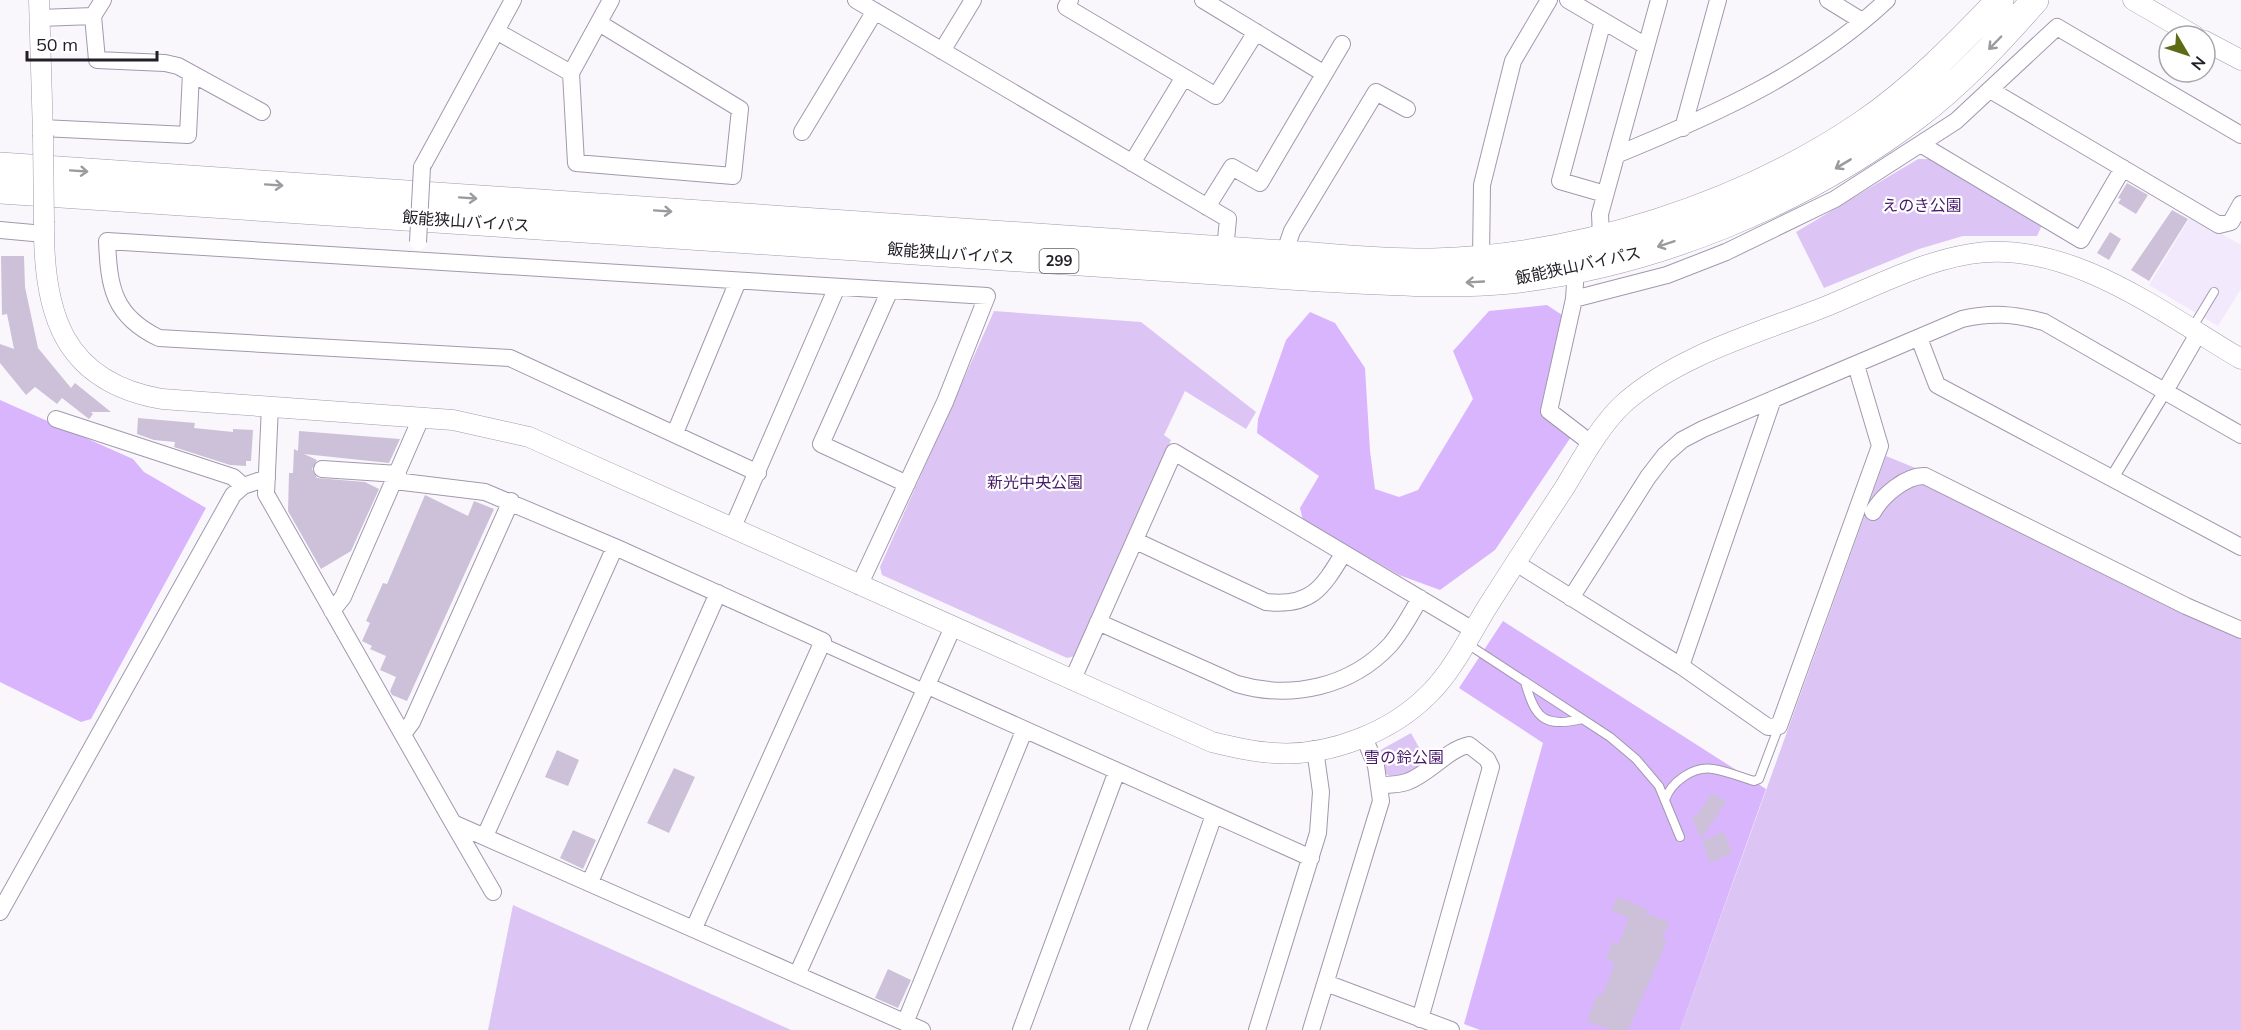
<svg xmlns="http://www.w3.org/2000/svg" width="2241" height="1030" viewBox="0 0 2241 1030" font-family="Mulish,'Noto Sans JP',sans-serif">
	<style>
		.built { fill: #f2e9fc }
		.green { fill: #dcc5f4 }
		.forest { fill: #d8b5fc }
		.building { fill: #ccc1d8 }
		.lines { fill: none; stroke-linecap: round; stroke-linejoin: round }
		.service-casing { stroke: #a298ae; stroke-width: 10 }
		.pedestrian-casing { stroke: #a298ae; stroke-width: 14 }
		.minor-casing { stroke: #a298ae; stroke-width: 18 }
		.tertiary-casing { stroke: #a298ae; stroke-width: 21 }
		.trunk-casing { stroke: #a298ae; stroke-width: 28 }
		.service { stroke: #fff; stroke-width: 8 }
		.pedestrian { stroke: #fff; stroke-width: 12 }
		.minor { stroke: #fff; stroke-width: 16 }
		.tertiary { stroke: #fff; stroke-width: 20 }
		.trunk { stroke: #fff; stroke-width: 27 }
		.minor-bridge-casing { stroke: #a298ae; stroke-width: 18; stroke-linecap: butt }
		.tertiary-bridge-casing { stroke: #a298ae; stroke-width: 21; stroke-linecap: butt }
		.minor-bridge { stroke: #fff; stroke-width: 16 }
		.tertiary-bridge { stroke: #fff; stroke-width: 20 }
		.oneway { stroke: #9c9a9e }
		.labels { text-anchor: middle; stroke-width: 4.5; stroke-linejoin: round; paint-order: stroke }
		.shield { fill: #fff; stroke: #656268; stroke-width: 1.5 }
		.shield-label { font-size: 15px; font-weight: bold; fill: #231e27 }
		.park-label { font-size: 16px; fill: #491a6b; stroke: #fff }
		.street-label { font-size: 16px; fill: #231e27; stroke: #fff }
	</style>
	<rect width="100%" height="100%" fill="#faf7fc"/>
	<path class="built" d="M2191,216L2241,245V289L2218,326L2149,285Z"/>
	<path class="green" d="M1918,159H1929L2042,225L2037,236H1963L1919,249L1824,288L1796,232Z
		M994,311L1141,322L1256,412L1246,429L1185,391L1164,435L1171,440L1075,656L1067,658L882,575L880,567Z
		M1886,456L1930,474L2241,626V1030H1680Z
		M1411,733L1427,762L1405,776L1392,778L1385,773L1377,752Z
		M513,905L791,1030H488Z"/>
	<path class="forest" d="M1547,305L1562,315L1541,407L1573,434L1495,550L1440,590L1399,575L1303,520L1300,508L1319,476L1257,433L1258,419L1286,340L1310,312L1335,323L1365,368L1370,451L1375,489L1399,497L1418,490L1473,399L1453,351L1489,311Z
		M0,400L133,459L144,472L206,508L91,719L81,722L0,682Z
		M1503,621L1766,789L1680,1030H1480L1464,1024L1543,743L1459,688Z"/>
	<path class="building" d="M2127,183L2148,195L2136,214L2118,203L2121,199L2118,198Z
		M2172,210L2188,219L2149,281L2131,270Z
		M2110,232L2121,239L2109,260L2097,253Z
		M1,256H24L25,287L38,348L71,388L75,383L111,412H91L93,414L89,419L62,398L57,404L35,387L26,395L0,363V344L14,349L7,314L2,315Z
		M138,418L195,423L194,428L233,432V429L253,430L251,461H246V466L230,465L174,447L175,442L154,440L137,434Z
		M299,431L400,439L389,463L304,454L317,460L312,469L317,478L365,482L379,489L351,551L321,569L288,511L289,473H293L294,449L298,451Z
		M425,495L468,516L474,501L494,509L407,701L392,695L390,691L396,677L380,670L386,656L370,649L372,646L362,641L370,623L366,621L383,583L387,584Z
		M557,750L579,760L568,786L545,777Z
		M674,768L695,777L669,833L647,823Z
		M1712,793L1726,802L1701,839L1692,817L1697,815Z
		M573,830L596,840L583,869L560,858Z
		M1724,832L1732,853L1710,863L1702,841Z
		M1617,897L1647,909L1645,913L1669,922L1662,939L1667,941L1628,1030H1611L1587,1021L1597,995L1602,996L1615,963L1606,959L1613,942L1619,944L1629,918L1612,911Z
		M888,969L911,980L898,1008L875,998Z"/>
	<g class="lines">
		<g class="service-casing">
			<path id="service" d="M2191,330L2214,292
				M1466,643L1610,737L1636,759L1659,786L1680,837
				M1525,682C1535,718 1544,728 1582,719
				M1665,800C1671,782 1693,766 1713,769C1726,771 1741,777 1754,781L1759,779L1779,726"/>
		</g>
		<g class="pedestrian-casing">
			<path id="pedestrian" d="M2112,478L2165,391
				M822,644L926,691"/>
		</g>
		<g class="minor-casing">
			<path id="minor" d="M856,0L1228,219L1225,250
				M1070,0L1066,7L1216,96L1256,32
				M1203,0L1323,73
				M1568,0L1646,46
				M1828,0L1862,21
				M93,16L97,60L165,63L178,66L262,112
				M40,18L93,16L103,0
				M1603,21L1560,181L1605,194
				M496,31L571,73L576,163L733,176L740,109L599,23
				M942,51L973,0
				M571,73L611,0
				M1992,91L2219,225L2231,222L2241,204
				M42,128L188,135L191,73
				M1683,128L1718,0
				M802,132L875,11
				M1922,145L2081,240L2123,168
				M1616,155C1714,115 1809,73 1887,0
				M1132,163L1184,77
				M422,167L513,0
				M1207,207L1232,167L1260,183L1342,44
				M0,230L44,234
				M1601,237L1600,214L1659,0
				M1284,254L1292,231L1376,92L1407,109
				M1481,259L1482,185L1513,61L1549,0
				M1576,268L1574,299L1549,411L1592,444
				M890,290L821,444L907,484
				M1574,299L1667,275L1726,252L1835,199L1956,121L2057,27L2241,135
				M1919,338L1937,385L2241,547
				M2165,391L2198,334
				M270,406L266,494L453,823L922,1030
				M56,419L233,477L243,486
				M675,433L738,281
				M322,469L398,474
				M758,473L510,358L159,338C113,316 109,287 107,241L987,296L945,402L859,586
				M395,481L485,492L615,547L823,641L694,928
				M1873,512C1882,496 1906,475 1925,476L2186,606L2241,630
				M733,527L837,287
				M1136,541L1266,602C1310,607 1322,589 1343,554
				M1516,563L1681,666L1768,727L1779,726L1880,446L1856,365
				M1571,598L1648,477L1665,455L1682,440L1703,429L1962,319C1991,312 2016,314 2044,322L2241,435
				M332,611L343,597L421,418
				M1098,622L1237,684C1291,700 1351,687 1390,645C1402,631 1411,614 1420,598
				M1681,666L1773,399
				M1072,681L1174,452L1473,630
				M928,686L1311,858
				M403,734L412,722L511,501
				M1381,786C1390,784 1401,785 1409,781C1430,773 1448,749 1469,745L1487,759L1491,767L1420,1019
				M453,823L493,892
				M485,836L615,547
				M590,882L718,593
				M0,912L233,495L243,486L267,478
				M797,975L953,627
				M1326,983L1451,1030
				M905,1023L1024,731
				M1021,1030L1117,771
				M1138,1030L1214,815
				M1257,1030L1318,833L1321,792L1315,749
				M1311,1030L1381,801L1376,766L1364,737"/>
		</g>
		<g class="tertiary-casing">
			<path id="tertiary" d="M39,0L43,135
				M2133,0L2195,36
				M2205,41L2241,60
				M44,223C43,313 63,382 162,399L453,420L529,437L1212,742C1232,747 1253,752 1274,753C1329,757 1392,732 1430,693C1453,670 1469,637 1486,609C1512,568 1538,528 1565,487C1582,459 1599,427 1623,404C1679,354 1759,333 1827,306C1873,287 1921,262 1970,254C2067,238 2161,312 2241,359"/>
		</g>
		<g class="trunk-casing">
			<path id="trunk" d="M0,166L1284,254C1333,257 1383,263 1433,262C1579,258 1741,207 1863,124C1914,89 1957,45 2000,0
				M0,190L1320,278C1383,281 1447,286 1510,280C1654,264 1799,204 1915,117C1959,84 1998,42 2035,0"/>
		</g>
		<use href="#service" class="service"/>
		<use href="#pedestrian" class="pedestrian"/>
		<use href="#minor" class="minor"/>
		<use href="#tertiary" class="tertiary"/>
		<use href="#trunk" class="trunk"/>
		<g class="minor-bridge-casing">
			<path id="minor-bridge" d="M418,242L422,167"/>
		</g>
		<g class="tertiary-bridge-casing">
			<path id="tertiary-bridge" d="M43,135L44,223"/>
		</g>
		<use href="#minor-bridge" class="minor-bridge"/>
		<use href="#tertiary-bridge" class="tertiary-bridge"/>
	</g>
	<defs><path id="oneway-shaft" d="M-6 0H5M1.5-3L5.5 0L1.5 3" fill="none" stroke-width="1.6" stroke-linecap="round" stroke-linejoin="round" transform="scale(1.5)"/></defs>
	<g class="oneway">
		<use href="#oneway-shaft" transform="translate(1995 43) rotate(134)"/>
		<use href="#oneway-shaft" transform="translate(1843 164) rotate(149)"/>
		<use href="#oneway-shaft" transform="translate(79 171) rotate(4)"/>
		<use href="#oneway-shaft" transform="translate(274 185) rotate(4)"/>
		<use href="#oneway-shaft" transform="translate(468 198) rotate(4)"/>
		<use href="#oneway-shaft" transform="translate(663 211) rotate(4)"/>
		<use href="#oneway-shaft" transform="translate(1666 244) rotate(162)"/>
		<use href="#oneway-shaft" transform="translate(1475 282) rotate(177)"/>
	</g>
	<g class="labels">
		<rect class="shield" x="1039.5" y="249" width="39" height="24" rx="4.5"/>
		<g class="shield-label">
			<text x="1059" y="266">299</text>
		</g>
		<g class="park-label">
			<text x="1922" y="211">えのき公園</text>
			<text x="1035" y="488">新光中央公園</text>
			<text x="1404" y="763">雪の鈴公園</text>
		</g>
		<g class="street-label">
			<text transform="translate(466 221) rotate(4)" y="6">飯能狭山バイパス</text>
			<text transform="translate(951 253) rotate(4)" y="6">飯能狭山バイパス</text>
			<text transform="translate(1578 265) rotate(-12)" y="6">飯能狭山バイパス</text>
		</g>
	</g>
	<g transform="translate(2187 54) rotate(129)"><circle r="28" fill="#ffffff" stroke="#a7a5a9" stroke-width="1.5"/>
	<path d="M0-4.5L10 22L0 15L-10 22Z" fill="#5d6b13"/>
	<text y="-9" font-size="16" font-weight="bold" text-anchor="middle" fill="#231e27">N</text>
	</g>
	<path d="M27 51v9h130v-9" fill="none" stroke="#231e27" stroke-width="3"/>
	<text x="36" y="51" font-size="18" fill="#231e27" stroke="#ffffff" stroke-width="4.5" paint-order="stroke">50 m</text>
</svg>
